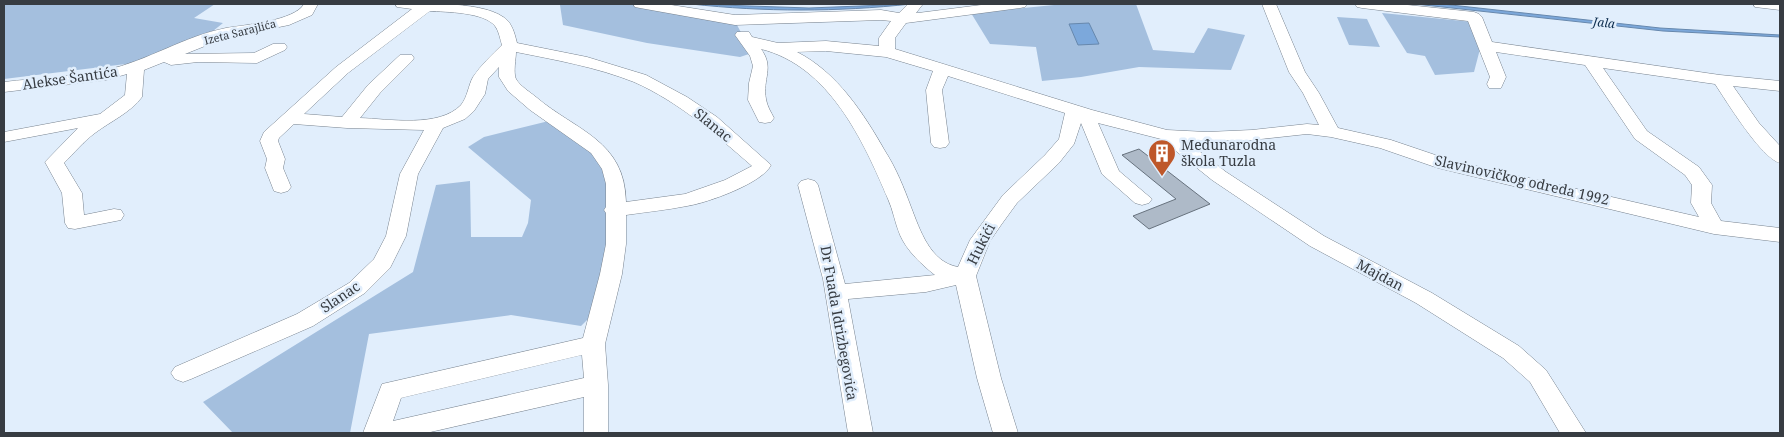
<svg xmlns="http://www.w3.org/2000/svg" width="1784" height="437" viewBox="0 0 1784 437" font-family="'Noto Serif',serif">
	<style>
		.green { fill: #a4bfde }
		.water { fill: #7ca8db; stroke: #6788ad }
		.building { fill: #aebac8; stroke: #67727e }
		.lines { fill: none; stroke-linecap: round; stroke-linejoin: round }
		.minor-casing { stroke: #78838f; stroke-width: 1 }
		.minor { fill: #fff; fill-rule: evenodd }
		.labels { text-anchor: middle; stroke-width: 5; stroke-linejoin: round; paint-order: stroke }
		.far-street-label { font-size: 11px; fill: #373c42; stroke: #e1eefc }
		.far-water-label { font-size: 12px; font-style: italic; fill: #0c2c4d; stroke: #e1eefc }
		.street-label { font-size: 14px; fill: #373c42; stroke: #e1eefc }
		.poi-label { font-size: 14px; fill: #373c42; stroke: #e1eefc; text-anchor: start }
	</style>
	<rect width="100%" height="100%" fill="#e1eefc"/>
	<path class="green" d="M4,4H215L194,18L223,23L208,35L142,62L4,79Z
		M556,4H628L737,25L752,53L740,57L647,43L563,25L560,5Z
		M1136,4L1153,50L1194,53L1208,28L1245,35L1231,70L1139,67L1081,77L1042,81L1036,47L990,44L971,13L1054,5Z
		M1382,13L1483,23L1480,49L1474,72L1435,75L1425,56L1407,53Z
		M1337,17L1367,19L1380,47L1349,45Z
		M557,119L598,149L614,210L591,316L581,326L511,315L369,334L350,433H233L203,402L413,272L436,185L470,181L471,237H522L528,223L531,200L468,147L484,137Z"/>
	<path class="water" d="M691,4L809,8L911,4C837,12 765,12 691,4Z
		M1415,4H1442L1660,28L1780,35V37L1663,31Z
		M1089,23L1099,44L1078,45L1069,24Z"/>
	<path class="building" d="M1139,149L1210,204L1149,229L1133,216L1176,199L1122,155Z"/>
	<g class="lines">
		<g class="minor-casing">
			<path id="minor" d="M304,4H318L312,15L289,25L225,38L185,54L254,53L273,44H285L287,47L285,50L257,63L198,62L171,65L164,62L144,70L142,97C130,113 111,121 95,133C84,141 74,153 64,163L82,193L84,215L114,209L121,210L124,215L121,220L75,229L68,228L65,223L62,193L45,162L78,128L4,142V132L100,114L125,95L127,74L106,80L4,92V82C38,78 73,77 106,70C148,61 184,36 226,28C244,25 295,21 304,4Z
				M395,4C423,4 488,0 508,21C513,27 515,35 517,43L587,57L646,75L687,97L717,117L771,165C763,183 707,203 687,206C667,210 646,212 626,215V244L622,274L605,344L608,385V433H584V397L426,433H363L382,384L583,338L600,274L606,244V213L604,210L606,207V184L602,169L591,153L530,110L508,91L499,77V67L488,79L485,94L474,111L465,119L443,128L418,174L406,236L390,268L365,293L313,326L191,379L183,382L175,379L171,373L175,367L297,314L349,283L374,259L386,236L400,174L424,130L347,128L294,124L279,138L278,141L285,159L283,168L291,187L288,191L281,193L274,191L265,168L267,159L260,141L264,132L336,67L412,9L397,7ZM430,11C446,12 484,12 495,26C499,31 500,39 502,45C492,55 481,65 473,77C468,86 468,96 461,105C439,128 389,119 360,118L380,93L412,61L414,58L412,55H400L368,85L342,117L304,114L348,73ZM516,52C556,60 596,67 634,82C679,102 715,134 752,166L725,180L685,194L626,202C625,140 576,131 536,97C530,92 520,86 516,79C513,72 516,59 516,52ZM582,355L584,378L393,421L401,398Z
				M633,4H665L735,15L881,10L899,13L908,4H923L916,13H918L989,4H1027L1025,7L1020,8L906,23L895,38V49L1092,110L1167,130L1207,132L1252,130L1307,124L1319,125L1303,93L1289,72L1262,4H1276L1305,72L1319,93L1338,128L1391,140L1450,160L1699,217L1691,203L1692,185L1685,175L1635,139L1585,65L1496,52L1506,77L1501,88H1489L1487,84L1490,77L1468,21L1362,8L1357,7L1355,4H1398L1474,12L1479,14L1482,17L1492,42L1720,75L1780,81V91L1733,86L1759,123L1780,146V163C1761,158 1727,102 1715,84L1603,68L1647,131L1699,167L1712,185L1711,203L1721,221L1780,228V242L1714,234L1438,168L1380,148L1331,137L1307,134L1252,140L1186,141L1226,172L1324,236L1432,293L1519,346L1546,370L1586,433H1560L1530,382L1503,358L1416,303L1310,246L1212,180L1161,139L1098,123L1119,171L1152,199L1149,203L1142,205L1135,203L1102,174L1081,123L1074,144L1059,163L1017,203L1001,225L990,241L976,276L1001,378L1018,433H993L977,378L956,285L926,292L848,299L873,433H848L823,279L798,185L801,181L808,179L815,181L818,185L845,284L935,275C922,265 907,251 900,235C895,223 893,210 888,199C863,140 829,66 761,49C775,68 762,79 766,99C767,106 771,112 774,118L771,122L765,123L759,122L748,100L749,83L753,66L750,56L735,35L737,32H749L752,37L778,43L826,41L879,46V38L891,21L881,20L735,25L640,8L635,7ZM826,51L886,57L933,71L926,90L931,143L934,147L940,148L946,147L949,143L942,90L948,76L1065,113L1059,139L1045,155L1003,195L970,240L958,267C930,262 920,230 911,207C904,188 896,168 885,151C864,114 837,72 797,52Z
				M1753,4H1780V10L1755,7Z"/>
		</g>
		<use href="#minor" class="minor"/>
	</g>
	<defs>
		<g id="building-pin" transform="scale(1.4375)"><path d="M0 17L-7.5 6A9.5 9.5 0 1 1 7.5 6Z" fill="#be572a" stroke="#e1eefc"/><path d="M-4-6H4V6H1V3H-1V6H-4ZM-2.5-4.3h1.7v1.8h-1.7ZM.8-4.3h1.7v1.8H.8ZM-2.5-1h1.7V.8h-1.7ZM.8-1h1.7V.8H.8Z" fill="#fff"/></g>
	</defs>
	<g fill-rule="evenodd">
		<use href="#building-pin" x="1162" y="153"/>
	</g>
	<g class="labels">
		<g class="far-street-label">
			<text transform="translate(240 32) rotate(-14)" y="4">Izeta Sarajlića</text>
		</g>
		<g class="far-water-label">
			<text transform="translate(1604 23) rotate(6)" y="4">Jala</text>
		</g>
		<g class="street-label">
			<text transform="translate(70 78) rotate(-8)" y="5">Alekse Šantića</text>
			<text transform="translate(713 125) rotate(39)" y="5">Slanac</text>
			<text transform="translate(1522 180) rotate(13)" y="5">Slavinovičkog odreda 1992</text>
			<text transform="translate(981 244) rotate(-63)" y="5">Hukići</text>
			<text transform="translate(1380 275) rotate(28)" y="5">Majdan</text>
			<text transform="translate(340 297) rotate(-34)" y="5">Slanac</text>
			<text transform="translate(839 323) rotate(80)" y="5">Dr Fuada Idrizbegovića</text>
		</g>
		<g class="poi-label">
			<text x="1181" y="150">Međunarodna<tspan x="1181" dy="16">škola Tuzla</tspan></text>
		</g>
	</g>
	<rect width="1784" height="437" fill="none" stroke="#373c42" stroke-width="10"/>
</svg>
